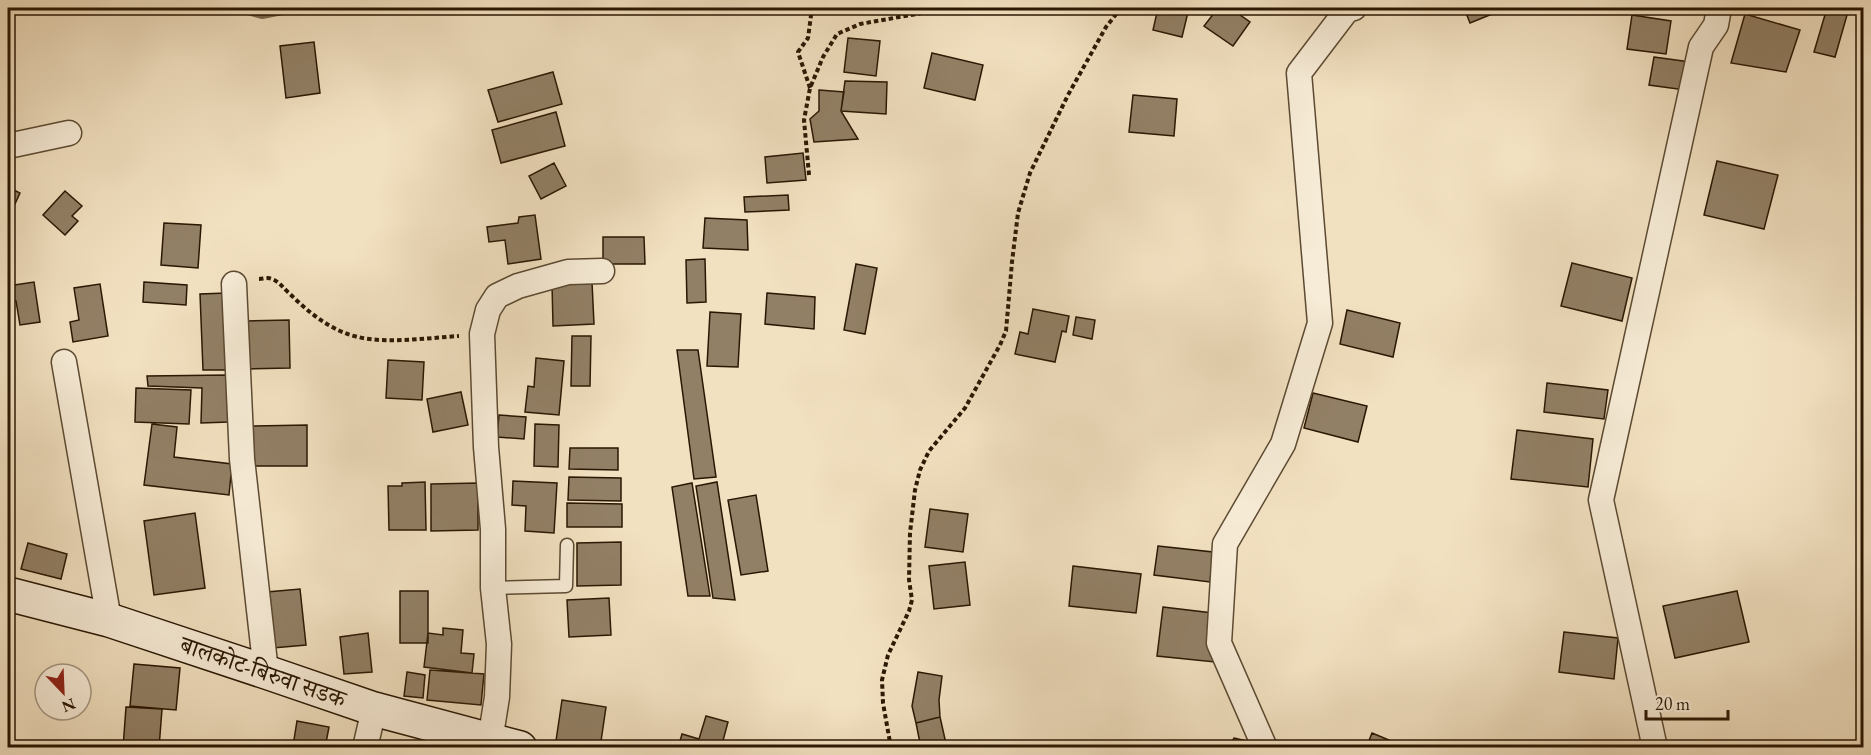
<svg xmlns="http://www.w3.org/2000/svg" width="1871" height="755" viewBox="0 0 1871 755" font-family="'EB Garamond','Noto Serif Devanagari',serif">
	<style>
		.lines { fill: none; stroke-linecap: round; stroke-linejoin: round }
		.stream { stroke: #79674e; stroke-width: 8 }
		.building { fill: #928066; stroke: #2a1703; stroke-width: 1.5 }
		.lane-casing { stroke: #5c4a32; stroke-width: 15 }
		.street-casing { stroke: #5c4a32; stroke-width: 27 }
		.secondary-casing { stroke: #2a1703; stroke-width: 36 }
		.path { stroke: #2a1703; stroke-width: 4; stroke-dasharray: 4.5 3; stroke-linecap: butt }
		.lane { stroke: #f7ecd7; stroke-width: 12 }
		.street { stroke: #f7ecd7; stroke-width: 24 }
		.secondary { stroke: #f7ecd7; stroke-width: 33 }
		.labels { text-anchor: middle; stroke-width: 6; stroke-linejoin: round; paint-order: stroke }
		.street-label { font-size: 24px; fill: #2a1703; stroke: #f7ecd7 }
	</style>
	<rect width="100%" height="100%" fill="#f2e1c1"/>
	<filter id="stains"><feTurbulence type="fractalNoise" baseFrequency=".00333" numOctaves="4"/><feColorMatrix values="0 0 0 0 .2 0 0 0 0 .09 0 0 0 0 .02 0 0 0 .5 -.17"/></filter>
	<radialGradient id="worn" r=".72"><stop offset=".6" stop-color="#630" stop-opacity="0"/><stop offset="1" stop-color="#630" stop-opacity=".3"/></radialGradient>
	<g class="lines">
		<path class="stream" d="M237,8L262,15L298,8"/>
	</g>
	<path class="building" d="M1158,8H1189L1182,37L1153,30Z
		M1218,8H1230L1250,22L1233,46L1204,26Z
		M1464,8H1507L1470,23Z
		M1827,8H1849L1835,57L1814,52Z
		M1745,14L1800,30L1786,72L1731,63Z
		M1632,15L1671,21L1666,54L1627,49Z
		M848,38L880,41L876,76L844,72Z
		M314,42L320,93L286,98L280,46Z
		M932,53L983,65L975,100L924,88Z
		M1654,57L1690,62L1685,90L1649,85Z
		M553,72L562,104L498,122L488,90Z
		M845,81L887,82L886,114L841,111Z
		M819,90L844,92L841,111L858,139L814,142L810,119L819,111Z
		M1133,95L1177,99L1174,136L1129,132Z
		M556,112L565,146L501,163L492,130Z
		M803,153L806,180L767,183L765,157Z
		M1717,161L1778,175L1764,229L1704,215Z
		M554,163L566,186L541,199L529,176Z
		M8,187L20,193L8,219Z
		M65,191L82,206L72,216L78,221L65,235L43,215Z
		M788,195L789,210L745,212L744,197Z
		M535,215L541,259L508,264L505,240L489,242L487,227L518,223L519,217Z
		M705,218L747,220L748,250L703,248Z
		M164,223L201,225L198,268L161,265Z
		M603,237H644L645,264H603Z
		M705,259L706,302L687,303L686,260Z
		M1572,263L1632,278L1622,321L1561,306Z
		M856,264L877,268L865,334L844,330Z
		M34,282L40,322L20,325L16,301L8,302V286Z
		M144,282L187,285L186,305L143,302Z
		M592,282L594,324L553,326L552,284Z
		M100,284L108,336L73,342L70,322L79,320L74,288Z
		M227,293L230,370H203L200,294Z
		M767,293L815,297L814,329L765,324Z
		M1033,309L1069,316L1066,332L1062,331L1055,362L1015,354L1020,332L1028,334Z
		M1347,310L1400,323L1393,357L1340,344Z
		M710,312L741,314L738,367L707,366Z
		M1076,317L1095,320L1092,339L1073,335Z
		M289,320L290,368L247,369L246,321Z
		M572,336H591L590,386H571Z
		M677,350H698L716,477L694,479Z
		M536,358L564,361L559,415L525,412L528,386L534,387Z
		M388,360L424,362L422,400L386,398Z
		M229,375V422L201,423L202,388L148,386L147,376Z
		M1547,383L1608,390L1604,419L1544,412Z
		M136,388L191,390L189,424L135,422Z
		M461,392L468,425L433,432L427,399Z
		M1313,393L1367,406L1358,442L1304,428Z
		M499,415L526,417L524,439L497,437Z
		M152,424L177,427L174,457L232,464L229,495L144,485Z
		M535,424L559,425L558,467L534,466Z
		M307,425V466H254V446H249V426Z
		M1517,430L1593,439L1588,487L1511,479Z
		M570,448H618V470L569,469Z
		M569,477L621,478V501L568,500Z
		M513,481L557,483L554,533L525,531L526,506L512,505Z
		M425,482L426,530H389L388,486H402V483Z
		M717,482L735,600L713,598L696,486Z
		M478,483V530L431,531V484Z
		M692,483L710,596H688L672,487Z
		M756,495L768,571L741,575L728,500Z
		M567,503L622,504V527H567Z
		M930,509L968,514L963,552L925,547Z
		M195,513L205,588L154,595L144,521Z
		M621,542V585L577,586V543Z
		M28,543L67,554L61,579L21,569Z
		M1158,546L1213,552L1210,582L1154,575Z
		M965,562L970,605L934,609L929,566Z
		M1864,563V606H1863L1860,564Z
		M1073,566L1141,574L1136,613L1069,606Z
		M300,589L306,645L273,648L267,592Z
		M400,591H428V643H400Z
		M1737,591L1749,642L1675,658L1663,606Z
		M609,598L611,635L569,637L567,600Z
		M1163,607L1221,614L1215,662L1157,656Z
		M443,628L463,630L461,653L474,654L472,673L424,667L428,633L443,635Z
		M1564,632L1618,638L1614,679L1559,672Z
		M368,633L372,672L344,674L340,637Z
		M134,664L180,668L176,710L130,706Z
		M430,670L484,674L481,705L427,700Z
		M407,672L425,675L423,698L404,696Z
		M918,672L942,676L939,700L940,717L916,723L912,706Z
		M562,700L606,707L600,748L556,741Z
		M126,707L162,709L159,748H123Z
		M706,716L728,722L721,748H678L682,734L699,739Z
		M940,717L947,748H921L916,723Z
		M297,721L329,727L325,748L293,746Z
		M1372,733L1408,748H1366Z
		M1234,738L1256,743L1257,748H1228Z"/>
	<g class="lines">
		<g class="lane-casing">
			<path id="lane" d="M493,588L566,586L567,545"/>
		</g>
		<g class="street-casing">
			<path id="street" d="M8,146L69,133
				M234,284L242,459L266,672
				M64,362L109,620
				M490,741L497,697L499,644L493,588V529L486,447L482,334L488,310L497,296L518,286L568,272L602,271
				M365,748L374,709
				M1265,748L1219,643L1225,544L1283,444L1320,323L1299,73L1347,10L1354,8
				M1655,748L1601,500L1701,47L1716,25L1719,8"/>
		</g>
		<g class="secondary-casing">
			<path id="secondary" d="M8,594L109,620L266,672L374,709L520,748"/>
		</g>
		<path class="path" d="M810,88L798,52L808,38L812,8
			M809,175L804,120L810,88L823,57L837,34L860,24L950,8
			M259,279C263,279 268,277 272,279C280,282 283,288 289,293C305,309 324,325 345,333C377,346 424,338 459,336
			M891,748L883,703L882,680L888,655L909,611L912,600L909,580L910,533L915,490L920,470L929,451L965,408L1000,345L1006,331L1012,262L1018,213L1030,173L1068,95L1106,27L1121,8"/>
		<use href="#lane" class="lane"/>
		<use href="#street" class="street"/>
		<use href="#secondary" class="secondary"/>
	</g>
	<g class="labels">
		<g class="street-label">
			<text transform="translate(263 672) rotate(19)" y="8">बालकोट-बिरुवा सडक</text>
		</g>
	</g>
	<rect width="1871" height="755" fill="none" stroke="#f2e1c1" stroke-width="30"/>
	<rect x="9" y="9" width="1853" height="737" fill="none" stroke="#2a1703" stroke-width="3"/>
	<rect x="15" y="15" width="1841" height="725" fill="none" stroke="#2a1703" stroke-width="1.5"/>
	<g transform="translate(63 692) rotate(157)"><circle r="28" fill="#f7ecd7" stroke="#a59782" stroke-width="1.5"/>
	<path d="M0-4.5L10 22L0 15L-10 22Z" fill="#8f2418"/>
	<text y="-9" font-size="16" font-weight="bold" text-anchor="middle" fill="#2a1703">N</text>
	</g>
	<path d="M1646 710v9h82v-9" fill="none" stroke="#2a1703" stroke-width="3"/>
	<text x="1655" y="710" font-size="18" fill="#2a1703" stroke="#f7ecd7" stroke-width="4.5" paint-order="stroke">20 m</text>
	<rect width="100%" height="100%" filter="url(#stains)"/>
	<rect width="100%" height="100%" fill="url(#worn)"/>
</svg>
